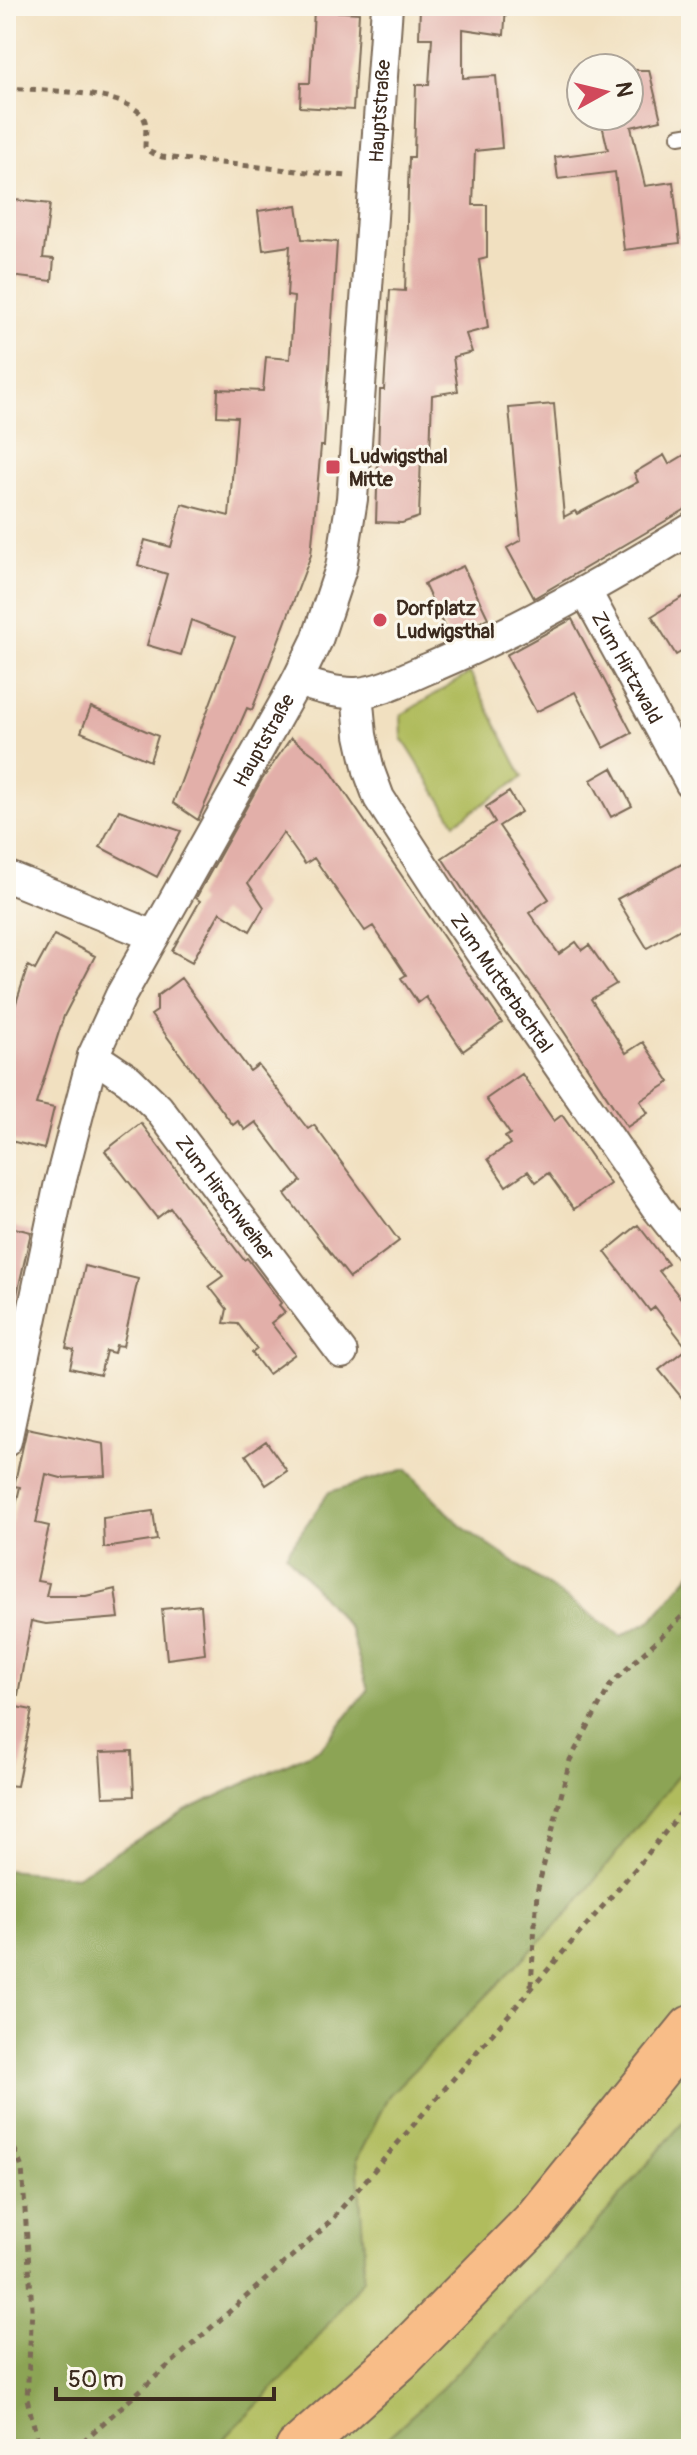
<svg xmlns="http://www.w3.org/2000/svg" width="697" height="2455" viewBox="0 0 697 2455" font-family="Pangolin,sans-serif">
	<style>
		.green { fill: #b0bc5d; stroke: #76733e; stroke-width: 2 }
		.forest { fill: #8ca454; stroke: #646739; stroke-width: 2 }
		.building { fill: #e2afa9 }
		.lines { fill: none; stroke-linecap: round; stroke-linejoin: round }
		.service-casing { stroke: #7b6a57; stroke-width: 18 }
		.minor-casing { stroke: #7b6a57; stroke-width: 34 }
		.trunk-casing { stroke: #7b6a57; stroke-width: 48 }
		.path { stroke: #7b6a57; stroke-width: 5; stroke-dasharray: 6 6; stroke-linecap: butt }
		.service { stroke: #fff; stroke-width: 14 }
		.minor { stroke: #fff; stroke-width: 30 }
		.trunk { stroke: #f8bd88; stroke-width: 44 }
		.poi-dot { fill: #d1495b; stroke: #fbf7ec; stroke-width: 3 }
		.labels { text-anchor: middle; stroke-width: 6; stroke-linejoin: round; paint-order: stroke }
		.street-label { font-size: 20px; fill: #3b2a1e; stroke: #fbf7ec }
		.poi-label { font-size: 20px; font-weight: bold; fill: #3b2a1e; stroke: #fbf7ec; text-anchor: start }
	</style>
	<rect width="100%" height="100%" fill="#fbf7ec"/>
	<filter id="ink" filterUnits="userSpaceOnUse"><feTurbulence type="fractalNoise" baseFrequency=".0125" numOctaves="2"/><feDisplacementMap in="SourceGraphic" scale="16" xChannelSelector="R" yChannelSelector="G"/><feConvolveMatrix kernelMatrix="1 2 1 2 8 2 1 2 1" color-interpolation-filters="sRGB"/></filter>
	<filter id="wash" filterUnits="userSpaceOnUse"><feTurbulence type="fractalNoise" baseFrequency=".006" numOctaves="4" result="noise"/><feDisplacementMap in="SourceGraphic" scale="32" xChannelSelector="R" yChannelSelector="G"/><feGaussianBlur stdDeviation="1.8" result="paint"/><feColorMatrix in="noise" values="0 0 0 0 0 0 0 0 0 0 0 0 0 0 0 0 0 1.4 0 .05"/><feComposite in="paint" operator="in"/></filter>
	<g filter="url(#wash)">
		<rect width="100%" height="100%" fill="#f1e0c0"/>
		<path class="green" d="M470,673L523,777L455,823L402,738L401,715Z
			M691,1759V2113L571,2254L442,2388L375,2449H214L297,2364L363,2279L364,2249L357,2159L389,2095L571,1910Z"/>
		<path class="forest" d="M406,1469L461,1526L621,1636L652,1620L691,1573V1759L571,1910L389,2095L357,2159L364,2249L363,2279L297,2364L214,2449H6V1870L76,1876L187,1810L321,1748L368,1690L350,1629L286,1554L329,1492Z
			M691,2113V2449H375L442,2388L571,2254Z"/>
		<g id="blocks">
			<path class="building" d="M420,6H506L504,35L463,29V78L496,76L502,148L475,151L473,205H487V258L479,260L488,328L466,334L472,352L453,357L458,391L432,395L430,455L421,454L419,517L402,523L376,522L380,390H384L390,290L405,291L409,157H414L416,85H429L432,38H419Z
				M314,10L359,13L353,110L300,107L301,83H310Z
				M629,70H649L661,120L631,127L645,186L673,182L680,243L624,250L615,172L558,179L555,157L608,150L600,116L629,117Z
				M6,199L50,204L43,258L54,259L52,281L10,276L13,254L6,253Z
				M297,205L302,239L337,242L324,446H321L311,555L252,710L247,708L198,820L173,803L235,637L191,620L181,655L147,645L167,574L138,565L145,540L171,547L182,504L229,516L237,417L217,416L218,389L263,391L266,357L290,359L294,297L287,296L290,246L263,250L258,211Z
				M554,404L564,517L575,511L577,514L638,482L634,473L664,455L669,464L691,451V506L534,598L507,548L521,540L509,408Z
				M463,566L488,618L449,637L424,584Z
				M691,592V646L676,655L652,616Z
				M572,619L632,733L604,748L575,692L536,712L506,655Z
				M91,707L158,736L150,761L81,732Z
				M291,738L325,763L502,1023L463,1051L426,997L418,1003L401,978L406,975L373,926L365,931L314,858L305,864L283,833L248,883L264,907L250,931L220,912L192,962L172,951L200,901L196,898L261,781Z
				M612,768L632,806L611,817L591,780Z
				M509,792L521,812L499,826L549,899L529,913L559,954L576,942L582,950L589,945L616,984L591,999L626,1053L643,1042L670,1082L640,1101L648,1113L627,1127L543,1000L483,920L442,858L495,822L486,807Z
				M119,810L181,831L157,877L100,847Z
				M691,859V923L647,948L617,899Z
				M54,935L95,956L64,1016L36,1104L54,1108L44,1149L6,1140V1034L28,966L35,970Z
				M181,978L250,1071L258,1065L308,1129L314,1125L399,1241L350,1278L285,1194L301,1181L256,1122L245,1130L238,1121L233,1125L151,1015L157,1011V996Z
				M522,1074L554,1121L562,1115L610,1184L574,1209L548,1173L536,1182L528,1171L506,1186L488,1159L510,1144L505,1137L510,1134L486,1099Z
				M141,1123L244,1260L247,1258L281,1303L279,1305L285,1312L271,1323L295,1354L268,1374L252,1353L257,1349L238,1324L224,1323L227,1309L209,1286L223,1276L170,1208L157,1218L105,1151Z
				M638,1225L668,1264L659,1271L691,1311V1409L659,1370L687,1348L655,1307L650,1311L605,1252Z
				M6,1226L31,1232L16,1299L6,1298Z
				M85,1266L138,1279L123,1346L116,1345L114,1353L106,1351L100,1375L70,1368L74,1350L66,1348Z
				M27,1428L104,1444L106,1476L61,1478L46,1474L36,1523L49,1526L37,1581L49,1583L46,1596H86L115,1589L119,1618L46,1624L31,1621L18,1695L6,1693V1547L20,1487L14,1486Z
				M266,1441L287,1471L266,1485L246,1455Z
				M153,1511L157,1540L104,1548L103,1518Z
				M201,1605L205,1654L167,1659L162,1609Z
				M6,1705L32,1710L17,1786L6,1785Z
				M132,1751L134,1796L103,1797L100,1752Z"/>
		</g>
	</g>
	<g filter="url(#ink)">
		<use href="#blocks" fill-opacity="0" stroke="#7b6a57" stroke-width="2"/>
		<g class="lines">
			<g class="service-casing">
				<path id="service" d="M679,136L691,134"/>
			</g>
			<g class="minor-casing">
				<g id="minor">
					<path id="s1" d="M586,592L691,784"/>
					<path d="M297,681C316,687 337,694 357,693C383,691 409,676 432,667C523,628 607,580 691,529"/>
					<path id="s2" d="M357,693L361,735L369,771L379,798L451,909L657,1208L691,1251"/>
					<path d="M6,876L154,936"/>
					<path id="s3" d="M93,1056L129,1080L158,1108L342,1353"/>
					<path id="s4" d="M6,1441L59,1187L93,1056L121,995L297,681L317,640L341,568L352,499L387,6"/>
				</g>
			</g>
			<g class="trunk-casing">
				<path id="trunk" d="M298,2449L399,2359L533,2223L691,2028"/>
			</g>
			<path class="path" d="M6,88C34,90 136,90 145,121C147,128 145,139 145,147L150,152L162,157L347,176
				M531,1986L537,1892L570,1760L611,1684L691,1608
				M6,2127L22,2168L32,2308L27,2399L40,2449
				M74,2449L326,2226L642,1861L691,1800"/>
			<use href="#service" class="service"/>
			<use href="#minor" class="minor"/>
			<use href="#trunk" class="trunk"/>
		</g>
	</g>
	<g class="poi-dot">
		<rect x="325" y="459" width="16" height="16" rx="4"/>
		<circle cx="380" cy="620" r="8"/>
	</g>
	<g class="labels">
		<g class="street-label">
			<text dy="7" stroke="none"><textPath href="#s4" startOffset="1402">Hauptstraße</textPath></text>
			<text dy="7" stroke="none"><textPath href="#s1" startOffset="86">Zum Hirtzwald</textPath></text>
			<text dy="7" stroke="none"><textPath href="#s4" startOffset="754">Hauptstraße</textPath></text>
			<text dy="7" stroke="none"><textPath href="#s2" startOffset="330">Zum Mutterbachtal</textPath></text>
			<text dy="7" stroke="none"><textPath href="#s3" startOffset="196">Zum Hirschweiher</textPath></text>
		</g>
		<g class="poi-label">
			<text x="349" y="463">Ludwigsthal<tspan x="349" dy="23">Mitte</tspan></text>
			<text x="396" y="615">Dorfplatz<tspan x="396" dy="23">Ludwigsthal</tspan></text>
		</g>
	</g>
	<rect width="697" height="2455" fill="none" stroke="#fbf7ec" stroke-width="32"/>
	<g transform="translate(605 92) rotate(82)"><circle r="38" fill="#fbf7ec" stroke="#aea59a" stroke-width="2"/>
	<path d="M0-6L14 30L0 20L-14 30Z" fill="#d1495b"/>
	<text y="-12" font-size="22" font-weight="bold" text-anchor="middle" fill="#3b2a1e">N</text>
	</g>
	<path d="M56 2387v12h218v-12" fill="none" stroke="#3b2a1e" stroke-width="4"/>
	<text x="68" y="2387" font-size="24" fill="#3b2a1e" stroke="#fbf7ec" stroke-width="6" paint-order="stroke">50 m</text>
</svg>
